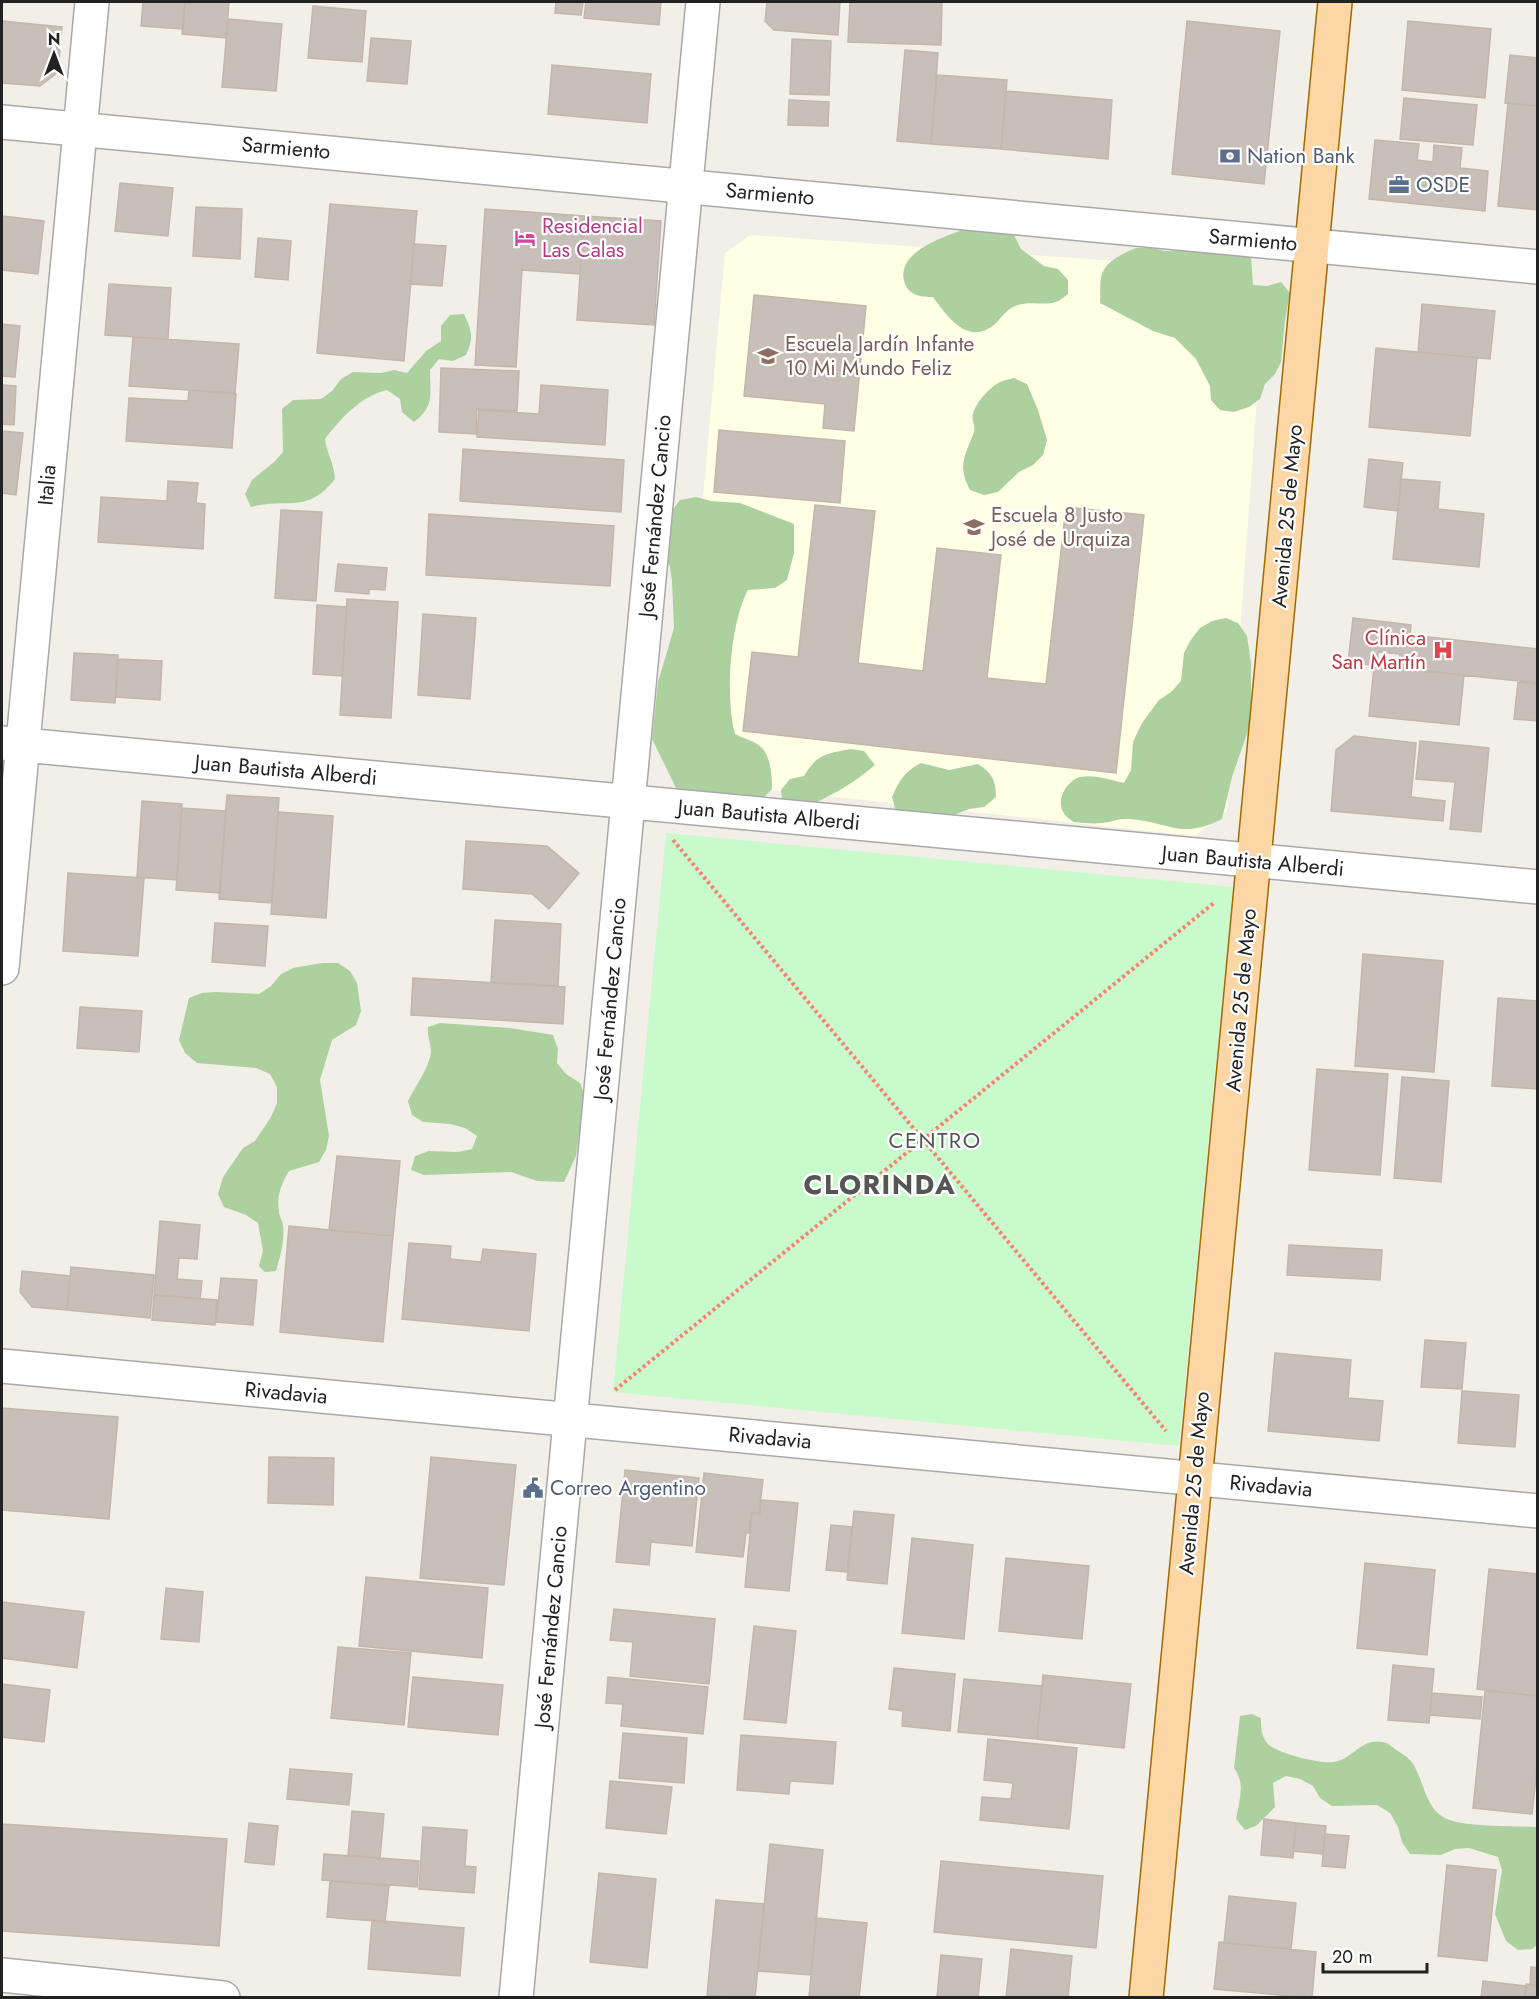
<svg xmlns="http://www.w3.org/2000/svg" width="1539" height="1999" viewBox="0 0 1539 1999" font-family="Jost,sans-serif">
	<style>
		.education { fill: #ffffe5 }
		.forest { fill: #add19e }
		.park { fill: #c8facc }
		.building { fill: #c7bfb8; stroke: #c4b6ab; stroke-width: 1.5 }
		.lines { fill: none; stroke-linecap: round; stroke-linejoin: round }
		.minor-casing { stroke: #a9a9a9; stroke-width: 36 }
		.major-casing { stroke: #a06b00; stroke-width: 36 }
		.path { stroke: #fa8072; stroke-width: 4; stroke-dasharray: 3 3; stroke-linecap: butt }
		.minor { stroke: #fff; stroke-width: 33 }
		.major { stroke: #fcd6a4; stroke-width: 33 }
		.labels { text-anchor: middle; stroke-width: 4.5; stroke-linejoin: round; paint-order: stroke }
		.street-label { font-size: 21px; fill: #222; stroke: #fff }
		.service-label { font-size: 21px; fill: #4e5e75; stroke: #fff; text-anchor: start }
		.hotel-label { font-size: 21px; fill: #b23c85; stroke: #fff; text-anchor: start }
		.education-label { font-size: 21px; fill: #785e54; stroke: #fff; text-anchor: start }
		.health-label { font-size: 21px; fill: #be3a42; stroke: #fff; text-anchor: end }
		.neighbourhood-label { font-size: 22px; letter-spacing: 1.5px; fill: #555; stroke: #fff }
		.district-label { font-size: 27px; font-weight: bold; letter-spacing: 1.5px; fill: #555; stroke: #fff }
	</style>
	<rect width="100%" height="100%" fill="#f2efe9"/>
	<path class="education" d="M750,235L1244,270L1264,301L1227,811L1195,836L707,783L680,753L725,253Z"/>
	<path class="forest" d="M972,226L1000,227L1014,235L1021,249L1044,266L1058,269L1068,280V294C1065,296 1060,301 1056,302C1044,306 1029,300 1015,306C1007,309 1001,318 995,324C968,347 947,316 933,297C922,297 910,296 905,284C893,250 949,236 972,226Z
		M1136,248H1151L1165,251L1237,250L1251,256L1253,285L1267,286L1281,282L1290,293L1285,320L1281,362L1275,374L1265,384L1260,399L1249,407L1234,412L1220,410L1211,400L1210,386L1196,359L1175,338L1153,331L1100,303C1101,295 1099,282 1102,274C1107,260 1124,253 1136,248Z
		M464,314C472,331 474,338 466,355L453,361L439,359L430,370C430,394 435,406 414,422L402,412L400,399L387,390C361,396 341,418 325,439C327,454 334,463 335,479C306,515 289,497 251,507L245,494L252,480L274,462L283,452L282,409L293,400L321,399L332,391L341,379L353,372L381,373L394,370L407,373L426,351L441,341V326L450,315Z
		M1014,378L1027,384L1038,410L1047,440L1043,455L1033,465L1019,472L998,492L984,495L970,490C957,465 965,456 974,432C976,426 971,420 973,414C976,402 990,387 1000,382C1004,380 1010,379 1014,378Z
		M696,497L711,501L740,503L794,524V553L787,580L775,588L748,590C730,623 725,698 735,734C742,738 755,741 761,747C771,756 772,777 772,789L761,800L677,790L652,739L658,682L674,628L672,581L670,567L664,553L671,512L680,500Z
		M1226,618L1238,623L1247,636L1251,663V722L1232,777L1222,819C1181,840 1169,822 1130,819C1120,818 1112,822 1102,823C1093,824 1083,823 1074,822C1071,820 1065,816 1063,812C1056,799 1067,781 1080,777C1094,774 1111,780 1124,783L1131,770L1133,742L1142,723L1159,700L1171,692L1181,681L1184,653L1190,641L1200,628L1212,621Z
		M850,749L864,751L875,765C849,787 827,798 796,811L783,805L781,790L790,779L804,776C817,754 826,754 850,749Z
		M921,763L949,770L978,764C992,773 996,780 996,797L984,807L969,809L941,820L896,812L892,797C899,781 905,771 921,763Z
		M322,963H338L350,971L357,983L361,1011L356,1025L332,1040L320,1080L329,1136L326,1150L319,1162L289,1171C282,1183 276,1196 279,1211C279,1216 282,1220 283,1225C285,1240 280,1257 276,1271L265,1272L259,1266L263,1251L258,1223L246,1215L224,1207L218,1194L223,1177L243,1148L255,1141L271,1117L277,1103V1087L270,1074L256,1068L197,1063L185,1053L179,1040L189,998L202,993L215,992L259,994L271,986L281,974L293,968Z
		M440,1023L510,1028L553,1035L558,1049L557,1063L566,1074L580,1083L585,1096L576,1156L564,1182L537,1181L511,1172L424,1175L411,1170L415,1156L429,1151L458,1152L472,1149L477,1136L465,1128L450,1124L423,1122L412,1115L408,1101C415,1087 430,1066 431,1052C431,1043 427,1036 428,1027Z
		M1252,1714L1261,1718C1261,1727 1261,1736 1268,1744C1277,1753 1320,1764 1333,1762C1353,1760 1362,1735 1386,1743C1390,1744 1394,1749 1398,1751C1401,1753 1406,1756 1409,1759C1424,1774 1423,1809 1447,1819C1465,1827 1515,1826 1537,1827V1945L1532,1949L1518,1950L1506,1941L1495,1914L1502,1870L1498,1857L1469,1848L1455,1849L1441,1855L1410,1854L1402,1842L1398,1827L1390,1813L1377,1805L1332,1806L1320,1798L1313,1786L1300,1779L1286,1776L1273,1783L1275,1807L1256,1826L1245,1830L1236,1819C1239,1801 1246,1784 1234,1768L1240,1716Z"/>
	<path class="park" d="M666,833L1233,887L1179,1446L613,1392Z"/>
	<path class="building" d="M143,2H185L183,29L141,26Z
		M185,2H229L226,38L182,34Z
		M556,2H583L581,15L555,13Z
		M586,2H661L659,25L584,18Z
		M767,2H840L838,35L774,30L765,21Z
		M850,2H942L941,45L848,42Z
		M313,6L366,11L362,62L308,58Z
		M228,19L282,24L276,91L222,87Z
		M2,21L62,27L58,72L40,86L2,83Z
		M1187,21L1280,31L1264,184L1172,174Z
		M1408,21L1491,29L1485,98L1402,90Z
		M371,38L411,41L407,84L367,81Z
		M792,39L831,41L829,95L790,94Z
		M905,50L938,53L931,144L897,141Z
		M1510,55L1538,58V106L1505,103Z
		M552,65L651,74L647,123L548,114Z
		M937,75L1007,80L1001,149L931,144Z
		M1006,91L1112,100L1108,159L1001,149Z
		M1404,98L1477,105L1473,145L1400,139Z
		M789,100L829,102L828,126L788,125Z
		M1508,103L1538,106V210L1498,206Z
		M1375,140L1419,144L1417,160L1433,162L1434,145L1462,148L1460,168L1488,171L1485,211L1369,199Z
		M120,183L173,188L168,236L115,231Z
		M330,204L417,211L404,361L317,353Z
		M196,207L242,209L240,259L193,256Z
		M485,209L584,216L580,274L522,270L516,367L475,365Z
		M2,216L44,221L38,274L2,270Z
		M584,216L661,221L654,325L577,320Z
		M258,238L291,241L288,280L255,277Z
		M414,244L446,246L442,286L410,284Z
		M109,284L171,288L168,339L105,335Z
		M754,295L866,306L854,431L823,428L825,404L744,396Z
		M1422,304L1495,311L1490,359L1418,352Z
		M2,324L20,326L15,377L2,376Z
		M133,337L239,344L235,393L129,386Z
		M1376,348L1477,358L1470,436L1369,427Z
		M441,368L519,371L517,411L477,409L476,434L439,432Z
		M2,385L16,386L14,425L2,424Z
		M541,385L608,390L605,445L477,437L479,410L539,414Z
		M189,390L236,394L232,448L126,441L129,398L188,401Z
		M719,430L845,441L840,503L714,492Z
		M2,431L23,433L16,495L2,493Z
		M463,449L624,460L621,512L460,501Z
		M1369,459L1403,463L1398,511L1364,507Z
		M1401,479L1440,482L1438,509L1484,514L1479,567L1393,559Z
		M168,481L198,483L196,503L205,504L203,549L98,542L101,497L167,501Z
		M815,505L875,511L858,663L923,671L937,548L1001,555L987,678L1046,684L1066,507L1144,515L1116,773L743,731L752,652L798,657Z
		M281,510L322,512L316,601L275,598Z
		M429,514L614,526L610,586L426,575Z
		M338,564L387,568L385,590L369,589V594L335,591Z
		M347,599L398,602L391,718L340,715Z
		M317,605L347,607L342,676L313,674Z
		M423,614L476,618L470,699L418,695Z
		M1353,618L1411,625L1410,635L1538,649V683L1425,671L1426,663L1416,662L1415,670L1398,668L1400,654L1378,652L1377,666L1348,662Z
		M74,653L118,655L115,703L71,700Z
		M118,659L162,661L160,700L116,697Z
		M1374,667L1464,675L1459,725L1369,716Z
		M1518,682L1538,684V721L1514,719Z
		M1354,736L1416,743L1411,797L1445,801L1443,821L1331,811L1336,750Z
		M1420,741L1489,748L1481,832L1450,829L1455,782L1416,779Z
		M227,795L279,798L272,903L219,899Z
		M142,801L182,804L177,880L137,877Z
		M182,808L226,811L220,893L176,890Z
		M278,812L333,816L326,918L271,914Z
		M466,841L547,846L579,873L549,909L532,894L463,889Z
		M68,873L144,878L138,956L63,951Z
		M495,920L561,924L558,986L491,982Z
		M215,923L268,926L265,966L212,962Z
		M1363,954L1443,961L1434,1072L1355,1066Z
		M413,978L565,987L563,1024L411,1015Z
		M1498,998L1538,1001V1089L1492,1086Z
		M80,1007L142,1011L139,1052L77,1048Z
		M1317,1069L1388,1074L1380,1175L1309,1170Z
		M1402,1077L1449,1081L1441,1182L1394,1178Z
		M337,1156L400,1161L393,1236L329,1230Z
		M160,1221L200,1225L197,1259L179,1258L177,1279L202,1281L200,1299L154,1295Z
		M289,1226L393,1236L383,1342L280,1332Z
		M409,1243L451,1246L450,1259L481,1262L483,1249L536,1254L529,1331L402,1319Z
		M1289,1245L1382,1250L1380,1280L1287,1275Z
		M71,1267L154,1275L150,1318L67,1310Z
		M22,1271L70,1276L67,1310L32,1307L20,1292Z
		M221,1278L257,1280L253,1325L216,1322Z
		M154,1295L217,1300L215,1325L152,1320Z
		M1425,1340L1466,1343L1462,1389L1421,1387Z
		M1275,1353L1351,1360L1348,1398L1383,1401L1379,1441L1268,1431Z
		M1462,1391L1519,1395L1515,1447L1458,1443Z
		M2,1408L118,1417L109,1519L2,1510Z
		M269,1457L334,1458L333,1505L268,1503Z
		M431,1457L516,1465L504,1585L420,1578Z
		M625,1470L699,1478L692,1546L651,1542L649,1565L616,1562Z
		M704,1473L763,1480L759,1513H751L749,1533H746L743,1557L696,1552Z
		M761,1500L798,1503L789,1591L745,1587L752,1513L760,1514Z
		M854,1511L894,1515L887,1584L847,1580Z
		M831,1525L852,1527L847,1572L826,1570Z
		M912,1538L973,1545L964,1639L902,1633Z
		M1006,1558L1089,1566L1082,1639L999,1631Z
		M1365,1563L1435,1570L1427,1655L1357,1648Z
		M1489,1569L1538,1574V1696L1477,1689Z
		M366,1577L488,1588L482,1658L359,1646Z
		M166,1588L203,1592L199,1642L161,1639Z
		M2,1602L84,1612L77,1668L2,1658Z
		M614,1609L715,1619L709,1684L630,1676L633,1642L610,1640Z
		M754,1626L796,1631L786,1723L744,1719Z
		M338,1647L411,1653L404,1725L331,1718Z
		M1393,1665L1434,1669L1429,1723L1388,1720Z
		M894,1668L955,1674L950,1731L902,1726L903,1711L889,1709Z
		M1043,1675L1131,1684L1124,1748L1037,1739Z
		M413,1677L503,1685L498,1735L408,1727Z
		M608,1677L708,1687L703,1734L621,1726L623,1704L606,1703Z
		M964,1679L1042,1686L1037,1739L958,1732Z
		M2,1684L50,1690L44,1742L2,1737Z
		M1485,1691L1538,1696V1759L1532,1814L1473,1808Z
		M1432,1693L1482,1697L1480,1719L1430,1715Z
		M623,1733L687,1738L684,1783L619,1778Z
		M741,1735L836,1742L833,1784L790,1781L789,1794L737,1790Z
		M988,1739L1077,1748L1069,1829L980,1820L982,1797L1011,1799L1013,1783L984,1780Z
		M290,1769L352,1774L349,1805L287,1799Z
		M610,1781L672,1787L666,1834L606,1828Z
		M352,1811L384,1814L380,1858L348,1855Z
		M1264,1819L1296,1823L1293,1858L1261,1855Z
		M249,1823L278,1826L274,1865L245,1862Z
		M1296,1823L1326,1826L1323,1854L1293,1851Z
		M2,1824L227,1839L219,1946L2,1931Z
		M423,1827L467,1830L465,1866L476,1867L474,1893L419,1889Z
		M1325,1834L1349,1836L1345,1868L1322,1866Z
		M770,1844L823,1850L811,1975L758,1971Z
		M324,1854L419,1861L417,1887L322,1880Z
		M941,1861L1103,1876L1096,1948L934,1932Z
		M1447,1865L1496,1870L1487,1961L1438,1956Z
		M599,1873L656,1879L647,1968L590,1962Z
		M330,1881L389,1886L385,1922L327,1917Z
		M1229,1896L1296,1903L1291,1949L1224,1943Z
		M716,1900L764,1904L755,1998L707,1995Z
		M816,1918L867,1923L859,1998H809Z
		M372,1920L464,1928L460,1976L368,1969Z
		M1219,1942L1316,1952L1312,1998L1214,1989Z
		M1011,1949L1072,1956L1068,1998H1006Z
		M941,1955L982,1959L978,1998H937Z
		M1531,1967L1538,1968V1986L1530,1985Z
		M1483,1981L1526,1986L1525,1998H1481Z
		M1526,1984L1538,1986V1998H1525Z"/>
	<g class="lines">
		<g class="minor-casing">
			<path id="minor" d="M2,122L1538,267
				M2,743L1538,887
				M2,968L92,2
				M2,1366L1538,1511
				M2,1975L223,1998
				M516,1998L703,2"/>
		</g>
		<g class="major-casing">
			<path id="major" d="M1146,1998L1335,2"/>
		</g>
		<path class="path" d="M673,840L1166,1431
			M615,1390L1215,902"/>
		<use href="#minor" class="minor"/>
		<use href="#major" class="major"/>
	</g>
	<defs>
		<g id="bank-bare" transform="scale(1.62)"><path d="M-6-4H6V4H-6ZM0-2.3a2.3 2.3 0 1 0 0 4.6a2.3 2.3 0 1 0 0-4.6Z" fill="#5c6f8a" stroke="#fff" stroke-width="2.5" paint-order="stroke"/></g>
		<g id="office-bare" transform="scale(1.62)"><path d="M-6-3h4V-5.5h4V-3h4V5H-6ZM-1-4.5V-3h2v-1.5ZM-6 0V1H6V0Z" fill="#5c6f8a" stroke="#fff" stroke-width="2.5" paint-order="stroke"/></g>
		<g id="hotel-bare" transform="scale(1.62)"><path d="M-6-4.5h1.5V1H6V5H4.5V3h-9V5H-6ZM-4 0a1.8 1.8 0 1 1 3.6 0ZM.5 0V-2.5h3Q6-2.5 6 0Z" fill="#d1479c" stroke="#fff" stroke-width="2.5" paint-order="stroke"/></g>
		<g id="school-bare" transform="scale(1.62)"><path d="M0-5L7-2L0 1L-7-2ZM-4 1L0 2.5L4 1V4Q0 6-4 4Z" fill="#8d6e63" stroke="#fff" stroke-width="2.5" paint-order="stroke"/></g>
		<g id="hospital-bare" transform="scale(1.62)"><path d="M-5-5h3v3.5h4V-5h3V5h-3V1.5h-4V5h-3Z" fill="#e0444e" stroke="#fff" stroke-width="2.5" paint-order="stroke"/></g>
		<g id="civic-bare" transform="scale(1.62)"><path d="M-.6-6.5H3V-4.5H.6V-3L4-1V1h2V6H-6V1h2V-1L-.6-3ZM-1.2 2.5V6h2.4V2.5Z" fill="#5c6f8a" stroke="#fff" stroke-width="2.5" paint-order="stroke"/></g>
	</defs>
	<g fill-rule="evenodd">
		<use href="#bank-bare" x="1230" y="156"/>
		<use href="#office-bare" x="1399" y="185"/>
		<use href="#hotel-bare" x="525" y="238"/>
		<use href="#school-bare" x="768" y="356"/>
		<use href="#school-bare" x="974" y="527"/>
		<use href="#hospital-bare" x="1443" y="650"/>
		<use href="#civic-bare" x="533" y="1488"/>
	</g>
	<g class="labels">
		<g class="street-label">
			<text transform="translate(286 148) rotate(5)" y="7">Sarmiento</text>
			<text transform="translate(770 194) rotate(5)" y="7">Sarmiento</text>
			<text transform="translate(1253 240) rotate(5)" y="7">Sarmiento</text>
			<text transform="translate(47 485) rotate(-85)" y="7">Italia</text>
			<text transform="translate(655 516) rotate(-85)" y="7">José Fernández Cancio</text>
			<text transform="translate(1287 516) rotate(-85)" y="7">Avenida 25 de Mayo</text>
			<text transform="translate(286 770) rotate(5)" y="7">Juan Bautista Alberdi</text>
			<text transform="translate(769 815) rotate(5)" y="7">Juan Bautista Alberdi</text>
			<text transform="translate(1253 861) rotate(5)" y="7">Juan Bautista Alberdi</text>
			<text transform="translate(610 999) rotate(-85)" y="7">José Fernández Cancio</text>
			<text transform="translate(1241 1000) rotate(-85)" y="7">Avenida 25 de Mayo</text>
			<text transform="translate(286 1393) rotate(5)" y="7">Rivadavia</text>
			<text transform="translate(770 1438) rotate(5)" y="7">Rivadavia</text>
			<text transform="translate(1194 1483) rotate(-85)" y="7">Avenida 25 de Mayo</text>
			<text transform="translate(1271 1486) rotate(5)" y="7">Rivadavia</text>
			<text transform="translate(551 1627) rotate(-85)" y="7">José Fernández Cancio</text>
		</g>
		<g class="service-label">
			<text x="1247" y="163">Nation Bank</text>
			<text x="1416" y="192">OSDE</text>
			<text x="550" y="1495">Correo Argentino</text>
		</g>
		<g class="hotel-label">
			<text x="542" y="233">Residencial<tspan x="542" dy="24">Las Calas</tspan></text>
		</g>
		<g class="education-label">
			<text x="785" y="351">Escuela Jardín Infante<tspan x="785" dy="24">10 Mi Mundo Feliz</tspan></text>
			<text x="991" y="522">Escuela 8 Justo<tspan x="991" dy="24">José de Urquiza</tspan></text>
		</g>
		<g class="health-label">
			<text x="1426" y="645">Clínica<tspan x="1426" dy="24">San Martín</tspan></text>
		</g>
		<g class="neighbourhood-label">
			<text x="935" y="1148">CENTRO</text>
		</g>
		<g class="district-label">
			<text x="880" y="1194">CLORINDA</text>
		</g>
	</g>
	<rect width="1539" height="1999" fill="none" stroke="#222222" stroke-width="6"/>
	<g transform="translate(54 54)" stroke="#ffffff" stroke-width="4.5" paint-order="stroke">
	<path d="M0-4.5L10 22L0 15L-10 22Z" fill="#222222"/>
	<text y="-9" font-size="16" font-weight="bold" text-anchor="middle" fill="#222222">N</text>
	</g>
	<path d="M1323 1963v9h104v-9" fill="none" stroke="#222222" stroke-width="3"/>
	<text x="1332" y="1963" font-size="18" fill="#222222" stroke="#ffffff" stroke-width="4.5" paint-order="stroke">20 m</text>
</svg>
